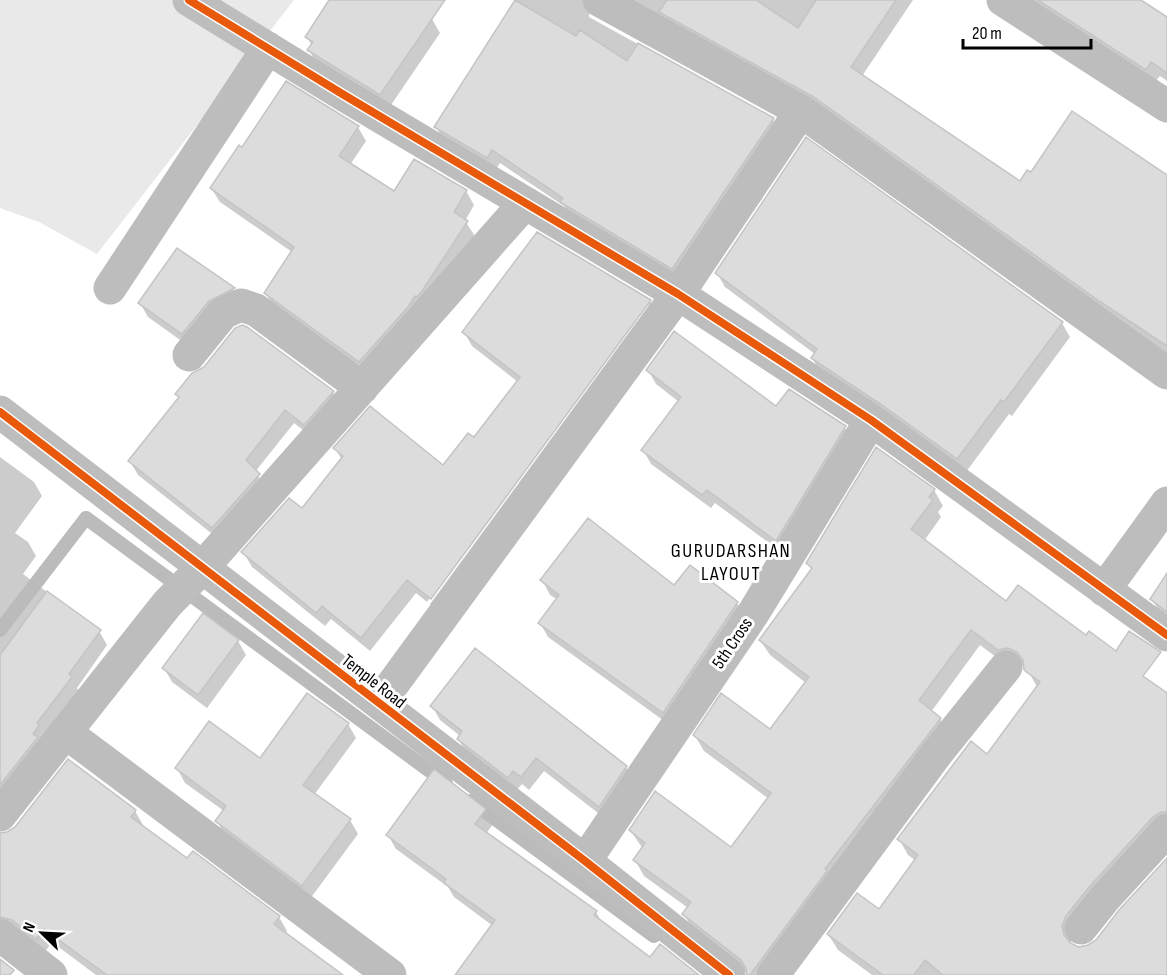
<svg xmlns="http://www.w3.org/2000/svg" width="1167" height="975" viewBox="0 0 1167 975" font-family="'Sofia Sans Condensed',sans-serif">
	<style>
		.grass { fill: #e9e9e9 }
		.shadow { fill: #0003 }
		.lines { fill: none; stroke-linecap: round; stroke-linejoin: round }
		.stream { stroke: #bbb; stroke-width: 14 }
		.building { fill: #dcdcdc; stroke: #c4c4c4; stroke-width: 1.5 }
		.minor { stroke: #bdbdbd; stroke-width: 33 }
		.cycleway-casing { stroke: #fff; stroke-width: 11 }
		.cycleway { stroke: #e8590c; stroke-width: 8 }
		.labels { text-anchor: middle; stroke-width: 6; stroke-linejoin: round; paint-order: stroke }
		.street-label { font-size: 18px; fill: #000; stroke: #fff }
		.neighbourhood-label { font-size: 20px; letter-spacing: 1.5px; fill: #000; stroke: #fff }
	</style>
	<rect width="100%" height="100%" fill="#fff"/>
	<path class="grass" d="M0,0H294L97,254L39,222L0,208Z"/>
	<path class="shadow" d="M331,0H402L432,19L440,33L389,108L317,64L309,50L312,46L307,37Z
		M517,0H596L590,5L589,17L773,119L781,133L681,282L570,216L564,206L500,163L495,171L444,141L436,127Z
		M622,0H913L862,76L1020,183L1032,174L1167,177V354Z
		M1025,0H1139L1167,18V81L1160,76L1154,83Z
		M358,127L366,141L350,165L394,193L466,191L474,205L465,221L475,236L367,376L274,308L266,294L292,252L220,202L211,188L242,149Z
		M717,273L1062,323L1070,337L1012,416L1009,414L966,472L820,372L812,358L815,354L725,287Z
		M233,289L241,302L190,347L148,317L140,303Z
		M650,301L658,315L440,612L430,604L649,305H645L427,602L416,593L370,651L331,619L325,626L252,567L244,553L302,510L342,460L335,448L444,467L474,439L518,382L472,346L464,332Z
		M648,370L844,427L853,441L784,554L715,503L711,508L651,464L643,450L679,402L656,384Z
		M333,392L341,406L313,438L294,423L255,472L267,489L221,541L138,475L130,461L179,398L177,394Z
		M0,457L34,482L42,496L15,533L28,542L36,556L23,574L99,631L107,645L77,688L79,692L0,809Z
		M934,490L943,506L938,512L941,517L924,541L1006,603L1167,696V830L1075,932L1071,941V945L1079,948L1089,947L1096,941L1167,860V975H872L838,950L828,934L879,911L916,861L908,855L899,839L987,756L1037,687L1026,667L1018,664L1008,666L980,645L931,712L940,719L949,734L771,975H749L693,930L684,914L688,908L644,876L635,860L643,849L630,830L731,849L769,799L704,751L695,736L770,732L806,683L770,655L760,640L812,571L808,563Z
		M1167,576V619L1160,613L1152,599Z
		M542,580L675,587L737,603L745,617L671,726L548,637L540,623L558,600L550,595Z
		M238,641L246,655L207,708L172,682L164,668Z
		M432,706L626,767L634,781L607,820L544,771L529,790L522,784L516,791L467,753L458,739L460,736L440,720Z
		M348,724L356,738L314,795L350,820L358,834L310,899L225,835L217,821L224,811L185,783L177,768L260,760Z
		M485,810L493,824L486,834L596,912L602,923L650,959L696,975H456L493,926L454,897L448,887L396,849L388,835Z
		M135,811L143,825L142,827L188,860L279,917L287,931L285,934L343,975H96L52,942L45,952L0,932V835Z"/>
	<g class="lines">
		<path class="stream" d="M0,630L86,518L446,783
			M471,801L654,936"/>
	</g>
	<path class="building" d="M329,0H445L380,95L307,50L313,42L305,37Z
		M515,0L576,36L580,30L627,61L638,43L774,118L672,269L560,202L563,198L492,150L487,158L434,127Z
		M667,0H756L798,28L816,0H896L851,67L1020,181L1027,170L1031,172L1072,111L1167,175V346L1099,301L812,96L659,12Z
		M1038,0H1141L1167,17V73L1151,62L1146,70Z
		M286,81L359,126L339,156L394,191L414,159L467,190L454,212L468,221L422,291L417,297L415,296L408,307L359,362L264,293L294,247L210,188L239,145L242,147Z
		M806,137L1063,322L1004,402L1001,400L957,459L882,405L811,358L817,349L715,273Z
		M537,232L651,300L431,599L407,580L361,638L322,606L316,613L241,552L289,498L302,508L343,456L333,448L370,406L443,465L468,433L474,437L520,377L462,332Z
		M177,248L235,288L209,301L182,334L138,303Z
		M242,325L247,327L334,391L304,425L285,410L246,460L260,474L212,528L128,461L179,397L175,394L192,373L204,367L235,328Z
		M674,331L776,406L789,389L846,426L776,541L707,490L702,495L641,450L681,397L646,370Z
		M876,447L935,489L929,497L933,500L911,529L1006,601L1018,585L1086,635L1089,631L1116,651L1129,631L1161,652L1143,676L1167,693V812H1161L1153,817L1090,886L1066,916L1062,926L1064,935L1070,943L1079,947L1088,945L1096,940L1119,910L1167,858V975H943L925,960L914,975H883L827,934L857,893L879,909L918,855L897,839L971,741L987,754L1040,682L1024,670L1023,660L1017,652L1008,648L998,650L971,630L919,700L941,718L825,869L827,871L750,975H747L746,968L741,960L682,914L691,902L633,860L645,843L629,830L655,791L731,847L771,793L693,735L721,693L770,729L809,677L759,640L812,568L806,563Z
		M588,518L674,585L690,565L738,602L663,713L538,623L559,595L540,580Z
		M1167,573V612L1150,599Z
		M47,591L101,630L69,674L72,677L37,723L39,725L33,734L38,737L0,785V655Z
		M203,613L239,640L198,695L162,668Z
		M475,648L627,766L599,807L536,758L521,777L513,771L508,778L457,739L462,731L430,706Z
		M307,693L349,723L303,785L351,819L302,886L215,821L226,806L175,768L209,721L260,758Z
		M68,759L136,810L131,817L187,858L193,851L280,916L274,924L343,975H107L44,929L36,939L12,920L0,917V833L7,832L15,827Z
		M434,769L486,809L475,824L597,911L594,915L650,957L660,944L699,975H455L495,920L444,883L446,879L386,835Z
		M0,959L14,970L10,975H0Z"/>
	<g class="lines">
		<path class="minor" d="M189,0L344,95L678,294L871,420L1167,635
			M599,0L801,111L1167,373
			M1003,0L1167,106
			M110,288L268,48
			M189,355L223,313L241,305L256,310L362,388
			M0,412L585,861L729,975
			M1104,590L1167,503
			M379,703L678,294L801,111
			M65,732L390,975
			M0,815L167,604L203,567L525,203
			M585,861L754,612L871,420
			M1081,928L1105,898L1167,830
			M0,935L51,975
			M773,975L937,753L1006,667"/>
		<g class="cycleway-casing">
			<path id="cycleway" d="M189,0L344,95L678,294L871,420L1167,635
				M0,412L585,861L729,975"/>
		</g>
		<use href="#cycleway" class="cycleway"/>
	</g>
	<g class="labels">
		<g class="street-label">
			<text transform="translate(732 643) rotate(-56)" y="6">5th Cross</text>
			<text transform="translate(374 681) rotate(38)" y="6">Temple Road</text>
		</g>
		<g class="neighbourhood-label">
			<text x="731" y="557">GURUDARSHAN<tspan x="731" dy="23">LAYOUT</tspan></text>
		</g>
	</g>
	<g transform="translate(42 933) rotate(294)" stroke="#ffffff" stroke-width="4.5" paint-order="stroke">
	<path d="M0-4.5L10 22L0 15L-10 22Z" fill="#000000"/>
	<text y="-9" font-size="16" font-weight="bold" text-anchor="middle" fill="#000000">N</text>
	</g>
	<path d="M963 39v9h128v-9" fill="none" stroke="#000000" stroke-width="3"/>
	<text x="972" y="39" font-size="18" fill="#000000" stroke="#ffffff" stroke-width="4.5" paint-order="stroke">20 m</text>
</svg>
